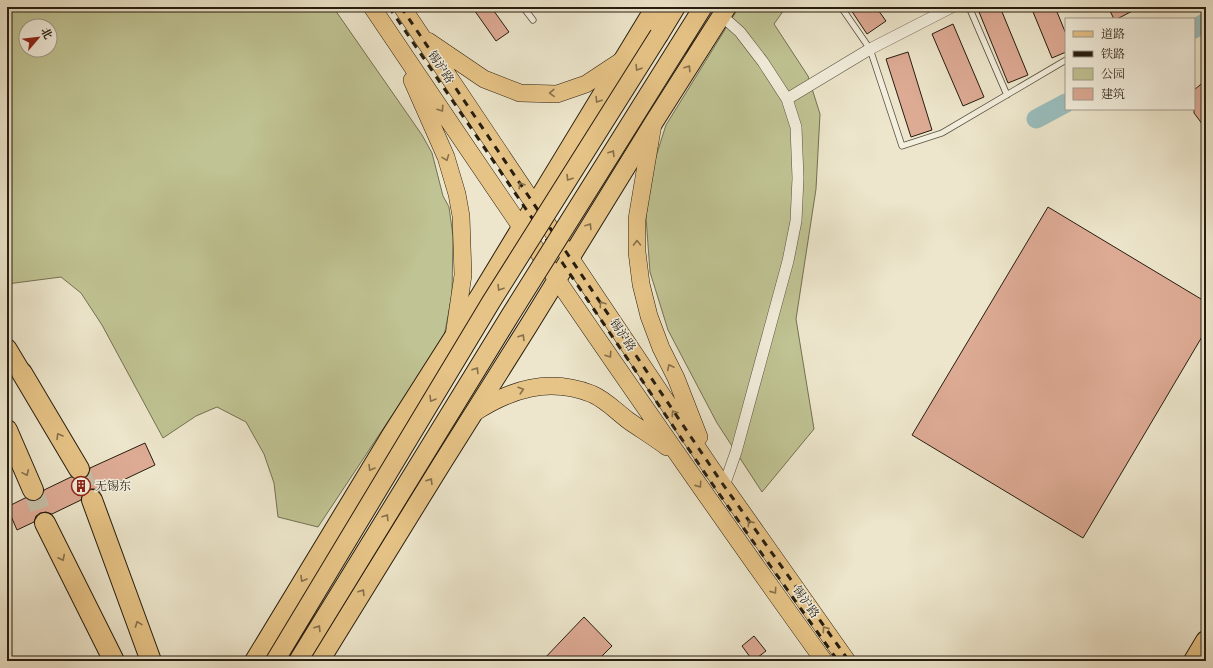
<svg xmlns="http://www.w3.org/2000/svg" width="1213" height="668" viewBox="0 0 1213 668" font-family="'IM FELL Great Primer','Noto Serif SC',serif">
	<style>
		.green { fill: #c0c393; stroke: #747052; fill-rule: evenodd }
		.lines { fill: none; stroke-linecap: round; stroke-linejoin: round }
		.river { stroke: #9abebd; stroke-width: 19 }
		.building { fill: #ddaa94; stroke: #271d10 }
		.motorway-tunnel { stroke: #c5bea6; stroke-width: 20; stroke-dasharray: 20 10; stroke-linecap: butt }
		.service-casing { stroke: #584f3f; stroke-width: 7 }
		.minor-casing { stroke: #584f3f; stroke-width: 12 }
		.primary-casing { stroke: #271d10; stroke-width: 18 }
		.trunk-casing { stroke: #271d10; stroke-width: 20 }
		.motorway-casing { stroke: #271d10; stroke-width: 22 }
		.service { stroke: #f3efde; stroke-width: 5.5 }
		.minor { stroke: #f3efde; stroke-width: 11 }
		.primary { stroke: #e6c386; stroke-width: 17 }
		.trunk { stroke: #e6c386; stroke-width: 18 }
		.motorway { stroke: #e6c386; stroke-width: 20 }
		.rail { stroke: #271d10; stroke-width: 3; stroke-dasharray: 7 7; stroke-linecap: butt }
		.trunk-bridge-casing { stroke: #271d10; stroke-width: 20; stroke-linecap: butt }
		.trunk-bridge { stroke: #e6c386; stroke-width: 18 }
		.oneway { stroke: #86704b }
		.labels { text-anchor: middle; stroke-width: 3; stroke-linejoin: round; paint-order: stroke }
		.street-label { font-size: 12px; fill: #271d10; stroke: #f3efde }
		.poi-label { font-size: 12px; fill: #271d10; stroke: #f3efde; text-anchor: start }
	</style>
	<rect width="100%" height="100%" fill="#ede6cc"/>
	<filter id="stains"><feTurbulence type="fractalNoise" baseFrequency=".005" numOctaves="4"/><feColorMatrix values="0 0 0 0 .2 0 0 0 0 .09 0 0 0 0 .02 0 0 0 .5 -.17"/></filter>
	<radialGradient id="worn" r=".72"><stop offset=".6" stop-color="#630" stop-opacity="0"/><stop offset="1" stop-color="#630" stop-opacity=".3"/></radialGradient>
	<path class="green" d="M7,7H333L422,135L432,153L443,196L449,207L453,236L452,294L444,337L318,527L278,517L274,483L264,454L246,422L217,407L196,416L163,438L102,325L81,293L61,277L7,284ZM26,26H50V50H26Z
		M739,7H786L774,24L808,76L820,114L816,189L796,319L814,429L762,492L717,423L668,330L650,272L646,217L652,169L666,125Z"/>
	<g class="lines">
		<path class="river" d="M1194,29L1206,22
			M1036,119L1066,103"/>
	</g>
	<path class="building" d="M472,7H491L509,32L496,41Z
		M849,7H876L886,21L867,34Z
		M977,7H1000L1028,75L1008,83Z
		M1031,7H1055L1066,34V52L1052,58Z
		M1108,7H1140L1117,19H1114Z
		M953,24L984,97L963,106L932,34Z
		M908,52L932,130L911,137L886,59Z
		M1206,80V129L1194,113V90Z
		M1048,207L1206,302V330L1083,538L912,435Z
		M145,443L155,465L100,491L94,489H88L83,493L81,500L52,514L46,512L40,513L36,516L34,522L17,530L7,507L25,498L31,501L38,500L42,497L44,490L71,477L79,480L85,479L89,474L90,468Z
		M584,617L612,646L597,661H542Z
		M754,636L766,651L753,661L742,646Z"/>
	<g class="lines">
		<path class="motorway-tunnel" d="M79,469L92,500
			M33,490L45,523"/>
		<g class="service-casing">
			<path id="service" d="M523,7L533,20
				M841,7L870,49L902,146L942,133L1066,60
				M969,7L1007,95"/>
		</g>
		<g class="minor-casing">
			<path id="minor" d="M722,16L740,32L763,62L787,99L796,127L798,178L796,221L788,261L736,452L724,486
				M787,99L870,49L952,7"/>
		</g>
		<g class="primary-casing">
			<path id="primary" d="M372,7C520,227 669,446 824,661
				M402,7L711,468L847,661
				M428,41L484,79L520,93L557,94L586,84L624,59
				M412,80L446,157L457,194L461,216L463,275L454,336
				M653,124L637,219V252L641,284L649,316L661,348L676,378L699,437
				M474,413C511,389 549,377 592,394C606,400 617,412 629,421C642,430 655,438 667,447"/>
		</g>
		<g class="trunk-casing">
			<path id="trunk" d="M659,35L676,7
				M678,47L703,7
				M7,348L22,373
				M254,661L391,435L480,295L655,7
				M320,661L441,465L529,325L654,122L727,7"/>
		</g>
		<g class="motorway-casing">
			<path id="motorway" d="M22,373L79,469
				M7,430L33,490
				M92,500L151,661
				M45,523L114,661
				M1194,661L1206,641"/>
		</g>
		<use href="#service" class="service"/>
		<use href="#minor" class="minor"/>
		<use href="#primary" class="primary"/>
		<use href="#trunk" class="trunk"/>
		<use href="#motorway" class="motorway"/>
		<path class="rail" d="M389,7L715,488L838,661
			M401,7L722,483L849,661"/>
		<g class="trunk-bridge-casing">
			<path id="trunk-bridge" d="M275,661L491,302L659,35
				M298,661L511,314L678,47"/>
		</g>
		<use href="#trunk-bridge" class="trunk-bridge"/>
	</g>
	<defs><path id="oneway-chevron" d="M-2-3.5L2.5 0L-2 3.5" fill="none" stroke-width="1.6" stroke-linecap="round" stroke-linejoin="round"/></defs>
	<g class="oneway">
		<use href="#oneway-chevron" transform="translate(638 68) rotate(122)"/>
		<use href="#oneway-chevron" transform="translate(688 68) rotate(-57)"/>
		<use href="#oneway-chevron" transform="translate(552 93) rotate(178)"/>
		<use href="#oneway-chevron" transform="translate(598 100) rotate(122)"/>
		<use href="#oneway-chevron" transform="translate(441 109) rotate(56)"/>
		<use href="#oneway-chevron" transform="translate(612 153) rotate(-58)"/>
		<use href="#oneway-chevron" transform="translate(446 158) rotate(69)"/>
		<use href="#oneway-chevron" transform="translate(569 178) rotate(122)"/>
		<use href="#oneway-chevron" transform="translate(521 185) rotate(-124)"/>
		<use href="#oneway-chevron" transform="translate(589 226) rotate(-58)"/>
		<use href="#oneway-chevron" transform="translate(637 243) rotate(-91)"/>
		<use href="#oneway-chevron" transform="translate(500 288) rotate(122)"/>
		<use href="#oneway-chevron" transform="translate(602 304) rotate(-124)"/>
		<use href="#oneway-chevron" transform="translate(522 337) rotate(-58)"/>
		<use href="#oneway-chevron" transform="translate(609 355) rotate(56)"/>
		<use href="#oneway-chevron" transform="translate(670 367) rotate(-117)"/>
		<use href="#oneway-chevron" transform="translate(476 370) rotate(-58)"/>
		<use href="#oneway-chevron" transform="translate(521 390) rotate(-17)"/>
		<use href="#oneway-chevron" transform="translate(432 399) rotate(121)"/>
		<use href="#oneway-chevron" transform="translate(674 413) rotate(-124)"/>
		<use href="#oneway-chevron" transform="translate(59 436) rotate(-121)"/>
		<use href="#oneway-chevron" transform="translate(371 468) rotate(121)"/>
		<use href="#oneway-chevron" transform="translate(26 473) rotate(66)"/>
		<use href="#oneway-chevron" transform="translate(430 481) rotate(-58)"/>
		<use href="#oneway-chevron" transform="translate(699 485) rotate(55)"/>
		<use href="#oneway-chevron" transform="translate(386 517) rotate(-58)"/>
		<use href="#oneway-chevron" transform="translate(750 523) rotate(-125)"/>
		<use href="#oneway-chevron" transform="translate(62 558) rotate(63)"/>
		<use href="#oneway-chevron" transform="translate(303 579) rotate(121)"/>
		<use href="#oneway-chevron" transform="translate(774 591) rotate(55)"/>
		<use href="#oneway-chevron" transform="translate(362 592) rotate(-58)"/>
		<use href="#oneway-chevron" transform="translate(138 624) rotate(-110)"/>
		<use href="#oneway-chevron" transform="translate(318 628) rotate(-58)"/>
		<use href="#oneway-chevron" transform="translate(825 629) rotate(-125)"/>
	</g>
	<defs>
		<g id="building-ring" transform="scale(1)"><circle r="9.5" fill="#f3efde" stroke="#8f2418" stroke-width="1.5"/><path d="M-4-6H4V6H1V3H-1V6H-4ZM-2.5-4.3h1.7v1.8h-1.7ZM.8-4.3h1.7v1.8H.8ZM-2.5-1h1.7V.8h-1.7ZM.8-1h1.7V.8H.8Z" fill="#8f2418"/></g>
	</defs>
	<g fill-rule="evenodd">
		<use href="#building-ring" x="81" y="486"/>
	</g>
	<g class="labels">
		<g class="street-label">
			<text transform="translate(441 67) rotate(56)" y="4">锡沪路</text>
			<text transform="translate(623 335) rotate(56)" y="4">锡沪路</text>
			<text transform="translate(806 602) rotate(55)" y="4">锡沪路</text>
		</g>
		<g class="poi-label">
			<text x="95" y="490">无锡东</text>
		</g>
	</g>
	<rect width="1213" height="668" fill="none" stroke="#ede6cc" stroke-width="24"/>
	<rect x="8" y="8" width="1197" height="652" fill="none" stroke="#271d10" stroke-width="2"/>
	<rect x="12" y="12" width="1189" height="644" fill="none" stroke="#271d10"/>
	<rect x="1065" y="18" width="130" height="92" fill="#f3efde" stroke="#a19b8c"/>
	<rect x="1073" y="31" width="20" height="6" fill="#e6c386" stroke="#a19b8c"/>
	<text x="1101" y="38" font-size="12" fill="#271d10">道路</text>
	<rect x="1073" y="51" width="20" height="6" fill="#271d10" stroke="#a19b8c"/>
	<text x="1101" y="58" font-size="12" fill="#271d10">铁路</text>
	<rect x="1073" y="68" width="20" height="12" fill="#c0c393" stroke="#a19b8c"/>
	<text x="1101" y="78" font-size="12" fill="#271d10">公园</text>
	<rect x="1073" y="88" width="20" height="12" fill="#ddaa94" stroke="#a19b8c"/>
	<text x="1101" y="98" font-size="12" fill="#271d10">建筑</text>
	<g transform="translate(38 38) rotate(62)"><circle r="19" fill="#f3efde" stroke="#a19b8c"/>
	<path d="M0-3L7 15L0 10L-7 15Z" fill="#8f2418"/>
	<text y="-6" font-size="11" font-weight="bold" text-anchor="middle" fill="#271d10">北</text>
	</g>
	<rect width="100%" height="100%" filter="url(#stains)"/>
	<rect width="100%" height="100%" fill="url(#worn)"/>
</svg>
